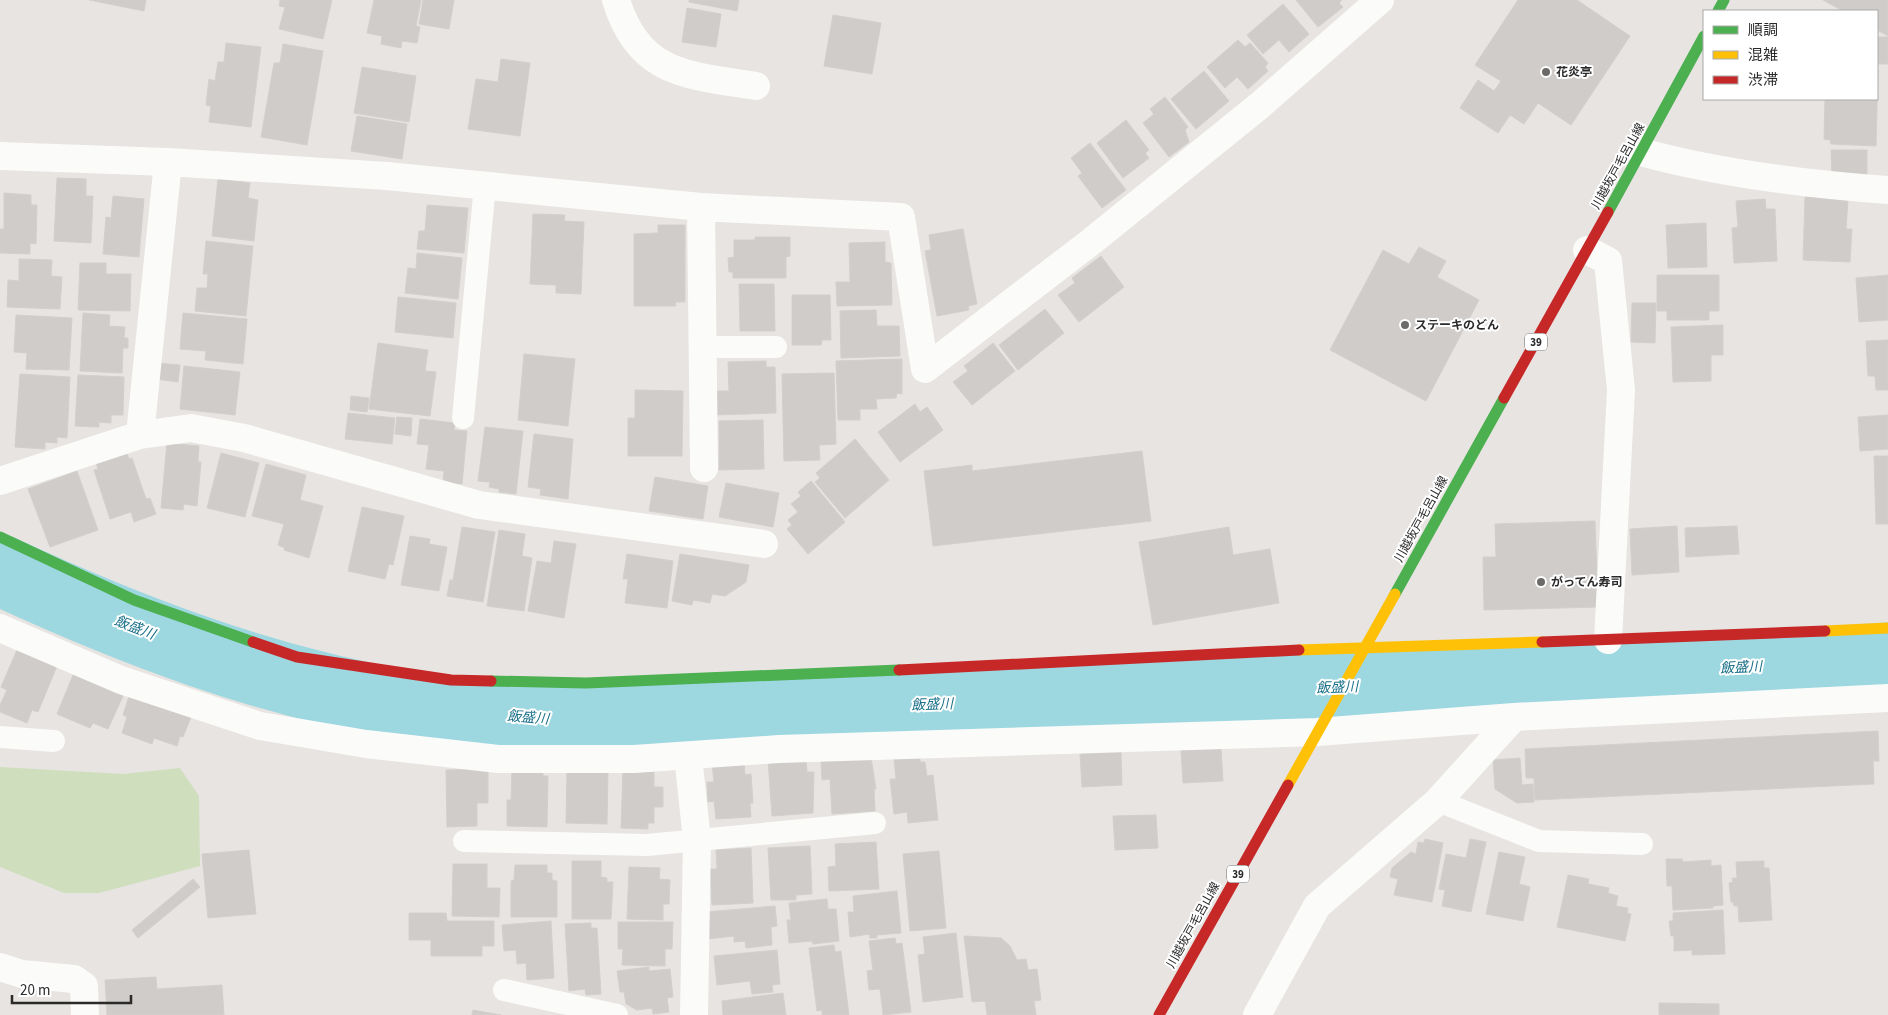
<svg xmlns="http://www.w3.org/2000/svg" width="1888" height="1015" viewBox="0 0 1888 1015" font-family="'Source Sans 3','Noto Sans JP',sans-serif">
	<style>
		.green { fill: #cfdfbe }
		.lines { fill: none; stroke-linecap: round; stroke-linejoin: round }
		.river { stroke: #9dd7e0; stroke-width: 71 }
		.building { fill: #cfccca; stroke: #d2d0cd }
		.lane { stroke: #fbfbfa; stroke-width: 22 }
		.street { stroke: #fbfbfa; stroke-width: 28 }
		.fast { stroke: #4caf50; stroke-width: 11 }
		.slow { stroke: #ffc107; stroke-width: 11 }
		.jam { stroke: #c62828; stroke-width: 11 }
		.poi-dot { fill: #6c6b6a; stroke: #fff; stroke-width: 2 }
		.labels { text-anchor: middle; stroke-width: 4; stroke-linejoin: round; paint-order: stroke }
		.shield { fill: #fff; stroke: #6a6a6a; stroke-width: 1 }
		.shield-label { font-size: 11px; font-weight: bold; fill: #2a2a2a }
		.poi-label { font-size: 12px; font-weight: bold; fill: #2a2a2a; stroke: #fff; text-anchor: start }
		.street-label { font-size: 12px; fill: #2a2a2a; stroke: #fff }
		.water-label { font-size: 14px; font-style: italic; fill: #1d728b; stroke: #fff }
	</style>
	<rect width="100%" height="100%" fill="#e7e4e1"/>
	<path class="green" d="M0,767L123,774L180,768L199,796L200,866L99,893H64L0,867Z"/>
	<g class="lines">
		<path class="river" d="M0,570C131,631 266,682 409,706C511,723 613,717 716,714C860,709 1004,701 1148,694C1286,687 1424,684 1562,678C1670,673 1779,665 1888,658"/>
	</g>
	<path class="building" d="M89,0H146L144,11Z
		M280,0H332L323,39L279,29L285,7L279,6Z
		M374,0H421L416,26L420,27L417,43L402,41L401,48L381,44L382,36L367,33Z
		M423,0H454L449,29L419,24Z
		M689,0H739L737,11L689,2Z
		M1296,0H1342L1339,3L1343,7L1318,27Z
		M1518,0H1577L1630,36L1571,125L1538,103L1524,124L1510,115L1498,133L1460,108L1478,80L1494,91L1501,81L1475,65Z
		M1823,0H1888V36L1877,30V11H1843Z
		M1283,4L1309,34L1289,52L1279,40L1263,54L1247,35Z
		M687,8L721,14L716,47L682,42Z
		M833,15L881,23L872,74L824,66Z
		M1877,37H1888V64H1877Z
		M1238,40L1245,47L1250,43L1268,63L1265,67L1268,71L1248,89L1237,77L1225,88L1207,67Z
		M226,43L261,47L251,127L209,122L211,106L206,105L209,79L215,81L218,62H224Z
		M283,44L323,51L307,145L261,137L274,63H280Z
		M501,59L530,63L520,136L468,129L476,79L498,82Z
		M362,67L416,76L409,122L354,113Z
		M1877,69H1878L1876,146L1831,144L1830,140L1824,139L1825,99H1877Z
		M1204,71L1229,101L1196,129L1171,99Z
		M1165,97L1188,127L1185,130L1189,142L1169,157L1143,123L1154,114L1150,109Z
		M357,116L407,124L402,159L351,151Z
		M1126,120L1149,150L1145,153L1149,158L1123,178L1097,143Z
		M1090,143L1126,190L1102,208L1078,176L1082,173L1071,158Z
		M1831,150H1867V176H1832Z
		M57,178L86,179V196H93L91,243L54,241Z
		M218,179L250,183L248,198L258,200L254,241L212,236Z
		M4,193L31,195V205H37L36,244L30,243V254L0,253V229H4Z
		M113,196L144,199L139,257L103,254L106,217L111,218Z
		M1805,197L1848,199L1846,229H1852L1850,262L1803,260Z
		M1765,199L1766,209H1775L1777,261L1734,263L1732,228L1738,227L1736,201Z
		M427,205L468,208L464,253L417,249L419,231H425Z
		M533,214L565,215L564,221L584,222L581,294L556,293V285L530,284Z
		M1706,223L1707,267L1668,268L1666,225Z
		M658,225H685V302H675L676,306H634V234L658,233Z
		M963,229L977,304L968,306L969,310L937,316L925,251L931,250L929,235Z
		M755,237H790V256L786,257V278H733V272H729L728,258L734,257V240H755Z
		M206,241L253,246L246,316L195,311L197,288H207L208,274H203Z
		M885,242V262L891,263L892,305L837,306L836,282H850L849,243Z
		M1419,247L1446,261L1437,277L1479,300L1426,401L1330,350L1383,250L1409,264Z
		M417,253L462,258L458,299L405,293L408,268L416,269Z
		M1101,256L1124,287L1079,322L1058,295L1075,283L1072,278Z
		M19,259L52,260L51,276L62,277L60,309L7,307L8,280L19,281Z
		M80,263H106V274H131L130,311L78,310Z
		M1657,275H1719V311H1709V320H1667V311H1657Z
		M1888,275V320L1859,322L1856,278Z
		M739,284H774L775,331H740Z
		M792,295H830L831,340H822L821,345H792Z
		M398,297L456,303L453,338L395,332Z
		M1632,303H1656L1655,343L1631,342Z
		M1045,309L1064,333L1018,370L999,345Z
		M876,310L877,326H899L900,356L841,358L840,311Z
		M83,313L110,315L109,326L125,327L124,338H128V348H123L122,373L80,371Z
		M183,313L247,319L243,364L205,360L206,351L180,349Z
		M16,315L72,318L69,370L26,369L27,353L14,352Z
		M1723,325V355H1711V381L1673,382L1671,327Z
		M1888,340V390H1876L1875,376H1868L1866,341Z
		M378,343L428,350L425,371L436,372L430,416L369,409Z
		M993,343L1015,371L972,405L953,382L968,371L964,366Z
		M524,354L575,359L568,426L518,420Z
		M902,359V394L897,393L896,398L876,399L877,409H860V420H838L836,361Z
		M766,361V367H775L776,413L715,415V391H729L728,362Z
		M157,363L180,365L178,382L156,379Z
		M184,366L240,372L235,415L180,409Z
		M834,373L836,444L819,445L820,460L784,461L782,374Z
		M20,374L70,377L67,438L57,437V443L45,442V449L15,447Z
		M78,375L124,377L123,415H111V423L99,422V427L75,426Z
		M635,390L683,391L682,456H628V418H635Z
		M351,396L369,398L367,412L350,410Z
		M915,404L920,412L927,407L943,430L900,462L878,432Z
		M348,413L395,418L392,444L345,439Z
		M1888,415V449L1860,451L1858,417Z
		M397,417L412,418L411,436L395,434Z
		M420,419L455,423L454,430L467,431L462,484L443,482L444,471L426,469L429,445L417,444Z
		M763,420L764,469L719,470V421Z
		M485,427L523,431L516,494L499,492V489L489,487L490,482L478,481Z
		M534,434L573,439L568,499L540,495L541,489L528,487Z
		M855,439L889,480L845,518L815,482L820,478L816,473Z
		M167,443L199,446L198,462H201L197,506L184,504L183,510L161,508Z
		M126,451L129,459L132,458L146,499L150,498L156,514L134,522L131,512L110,519L94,470L98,469L96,462Z
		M1142,451L1151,521L933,546L924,471L972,465V471Z
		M221,453L259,463L245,517L207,508Z
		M1874,456H1888V524H1876Z
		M266,464L306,475L300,500L323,506L309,558L284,550L285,548L278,545L284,524L252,516Z
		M77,471L98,530L50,547L28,489Z
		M655,477L708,486L703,519L649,511Z
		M811,481L845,522L808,554L787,529L792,525L788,520L798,512L791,504L801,496L798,492Z
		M726,483L779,493L773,527L719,517Z
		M362,507L404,516L393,565L389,564L385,579L348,571Z
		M1595,521L1598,607L1484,610L1483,557H1496L1495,524Z
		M1677,526L1679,572L1632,575L1630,529Z
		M1737,526L1739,554L1686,557L1685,528Z
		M462,527L495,532L483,602L447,596L450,580H453Z
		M1229,527L1233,555L1270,549L1279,603L1153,625L1139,542Z
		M499,530L525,534L522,556L532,558L524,611L487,606Z
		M410,536L430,539L429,544L447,547L439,591L401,585Z
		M554,541L576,544L564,618L528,611L537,561L551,563Z
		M627,554L673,561L667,608L625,603L628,579H623Z
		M680,554L749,565L746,582L725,596L712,594L710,603L693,600L692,605L672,601Z
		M17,650L57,666L38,712L32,710L27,723L0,712V705L7,690L1,687Z
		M73,675L123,696L108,729L93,723L90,728L57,714Z
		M129,696L191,717L183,737L180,736L177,746L154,738L152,744L122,733L127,717L123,715Z
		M1878,731L1879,761H1873L1874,784L1535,800L1534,778H1526L1525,749Z
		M1221,748L1223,781L1183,783L1181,750Z
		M1121,752L1122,785L1082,787L1080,754Z
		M806,757L807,772H814L813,813L772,816L768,760Z
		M871,757L876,789H874L875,811L832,814L830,779L822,780L821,761Z
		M920,757V762H925L927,776L933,775L938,820L908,823L907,812L894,814L890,779H896L894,759Z
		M1520,758L1522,785L1533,784L1534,802L1517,803L1495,789L1493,760Z
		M744,762L745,775L751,774L753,803H750L751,817L716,819L714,801L708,802L707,782H714L712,764Z
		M488,769V803H477V826L447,827L446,770Z
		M512,769L543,770V776H548L547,827L507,826V800H511Z
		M567,770L608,771L607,824L566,823Z
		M623,770L654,771V787H663V807H654V823H648V829L621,828Z
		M1156,815L1158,848L1115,850L1113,816Z
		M1425,839L1443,843L1432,902L1394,895L1398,879L1390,877L1392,868L1411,852L1416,854L1418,842L1424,843Z
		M1470,839L1486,842L1471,912L1442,906L1445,890L1439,889L1446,854L1466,858Z
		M876,842L879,889L829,891L828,867L836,866L835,844Z
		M810,846L812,894L796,895V900H771L768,848Z
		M751,848L753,903L712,905L710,869H717L716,850Z
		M249,850L256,914L208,918L202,854Z
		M939,851L946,928L910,931L903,854Z
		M1499,852L1525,857L1519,884L1530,887L1523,921L1486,914Z
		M1666,859H1682L1683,862L1711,860V866L1721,865L1723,905L1713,906V908L1673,910L1672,886H1667Z
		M572,861H601V877L607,878V882H613L611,919H572Z
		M1764,861V868H1769L1772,920L1739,922L1738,906H1734L1733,902H1731L1729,883L1733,882L1732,878H1737L1736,862Z
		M453,864H487V888H500L499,917L452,916Z
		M515,865H547V873H552V880L557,881V917H511V881L514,880Z
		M629,867L660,868L659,879L670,880L669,904H663V920L627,919Z
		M1568,875L1589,879L1588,884L1609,888L1608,893L1618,896L1616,906L1628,908L1627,913L1631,914L1625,941L1557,927Z
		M193,879L200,887L138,938L132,930Z
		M897,891L901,933L877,935V938H870L869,934L850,937L848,912H854L853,896Z
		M827,899L828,909H836L839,941L813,944L812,941L789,943L787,920H791L789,903Z
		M775,906L777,926L771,927L772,945L746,948L745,941L734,942V936L708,939L706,912Z
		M1723,910L1725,954L1692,955V950L1674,951V936H1671L1669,921H1673V913Z
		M409,913H446L447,921H494V946H482V956H431V940H409Z
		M551,921L554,978L527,980L526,963L517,964L516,950L504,951L502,925Z
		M618,922H673L672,949H665V966L622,965L623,949H618Z
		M591,923V928H597L601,994L586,995L585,989L569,991L565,924Z
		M956,933L963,997L923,1002L918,955L925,954L923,937Z
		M964,936L1001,938L1010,946L1017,960L1026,959L1028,970L1037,969L1041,1000L1034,1001L1036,1015H987L985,1001L972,1002Z
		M895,938L896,944L902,943L911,1012L883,1015L880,989L869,990L867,971L873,970L869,941Z
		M834,945L835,952L841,951L849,1015H822V1010L817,1011L809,948Z
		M777,950L780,984L772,985L773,992L752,994L750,981L717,985L714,956Z
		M649,967V971L670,969L673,997L667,998L669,1012L653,1014L652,1008L637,1010L626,1004L624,992H620L617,971Z
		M156,977L157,989L222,985L224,1015H107L105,980Z
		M783,993L786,1015H723L722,1001Z
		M1659,1003L1719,1004V1015H1659Z
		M473,1010L501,1015H472Z"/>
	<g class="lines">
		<path class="lane" d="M702,347H776
			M463,418L485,185
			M0,737L54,741
			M1438,801L1539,841L1642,844
			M464,841L647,845L875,823
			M504,990L617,1015"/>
		<path class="street" d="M616,0C639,76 689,75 756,86
			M1641,152C1721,174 1805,184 1888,190
			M0,156L168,162L387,176L701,207L901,217L925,369L1092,241L1259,106L1380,0
			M701,207L704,468
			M1587,250L1608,261L1621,390L1608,640
			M140,435L168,162
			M0,481L140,435L191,428L244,438L479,505L764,544
			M0,628L121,680L260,726L366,744L498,759H634L779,749L1317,732L1514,717L1888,698
			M688,756L697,840L694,1015
			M0,967L22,974L74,979L84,986L85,1015
			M1257,1015L1317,906L1438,801L1514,717"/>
		<path class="fast" d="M1718,11L1724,0
			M1608,212L1704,36
			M0,537L134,600L253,642
			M1395,594L1504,398
			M491,681L586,683L899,670"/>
		<path class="slow" d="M1825,631L1888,628
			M1299,650L1542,642
			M1288,785L1395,594"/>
		<path class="jam" d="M1504,398L1608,212
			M253,642L297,657L451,680L491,681
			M1542,642L1825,631
			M899,670L1299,650
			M1159,1015L1288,785"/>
	</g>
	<g class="poi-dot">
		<circle cx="1546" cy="72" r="5"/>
		<circle cx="1405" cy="325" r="5"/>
		<circle cx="1541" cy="582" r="5"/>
	</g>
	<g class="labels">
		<g class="shield">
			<rect x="1525" y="333.5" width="22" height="17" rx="4"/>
			<rect x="1227" y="865.5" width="22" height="17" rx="4"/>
		</g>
		<g class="shield-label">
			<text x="1536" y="346">39</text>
			<text x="1238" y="878">39</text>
		</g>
		<g class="poi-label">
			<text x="1556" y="76">花炎亭</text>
			<text x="1415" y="329">ステーキのどん</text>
			<text x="1551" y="586">がってん寿司</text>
		</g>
		<g class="street-label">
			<text transform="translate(1618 166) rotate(-61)" y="4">川越坂戸毛呂山線</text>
			<text transform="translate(1421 519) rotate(-61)" y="4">川越坂戸毛呂山線</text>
			<text transform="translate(1193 925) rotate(-61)" y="4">川越坂戸毛呂山線</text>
		</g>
		<g class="water-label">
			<text transform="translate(135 627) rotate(21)" y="5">飯盛川</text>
			<text transform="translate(1741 667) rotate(-3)" y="5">飯盛川</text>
			<text transform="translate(1337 687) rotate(-2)" y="5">飯盛川</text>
			<text transform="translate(932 704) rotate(-2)" y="5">飯盛川</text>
			<text transform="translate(528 717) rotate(5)" y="5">飯盛川</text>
		</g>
	</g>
	<rect x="1703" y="10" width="175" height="90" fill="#ffffff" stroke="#aaaaaa"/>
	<rect x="1713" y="26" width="25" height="8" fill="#4caf50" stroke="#aaaaaa"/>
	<text x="1748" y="35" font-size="15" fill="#2a2a2a">順調</text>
	<rect x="1713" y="51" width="25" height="8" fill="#ffc107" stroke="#aaaaaa"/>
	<text x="1748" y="60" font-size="15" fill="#2a2a2a">混雑</text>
	<rect x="1713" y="76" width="25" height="8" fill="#c62828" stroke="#aaaaaa"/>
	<text x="1748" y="85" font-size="15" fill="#2a2a2a">渋滞</text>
	<path d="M12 995v8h119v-8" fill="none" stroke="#2a2a2a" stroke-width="2.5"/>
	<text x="20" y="995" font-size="15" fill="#2a2a2a" stroke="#ffffff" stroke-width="4" paint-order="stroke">20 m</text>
</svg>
